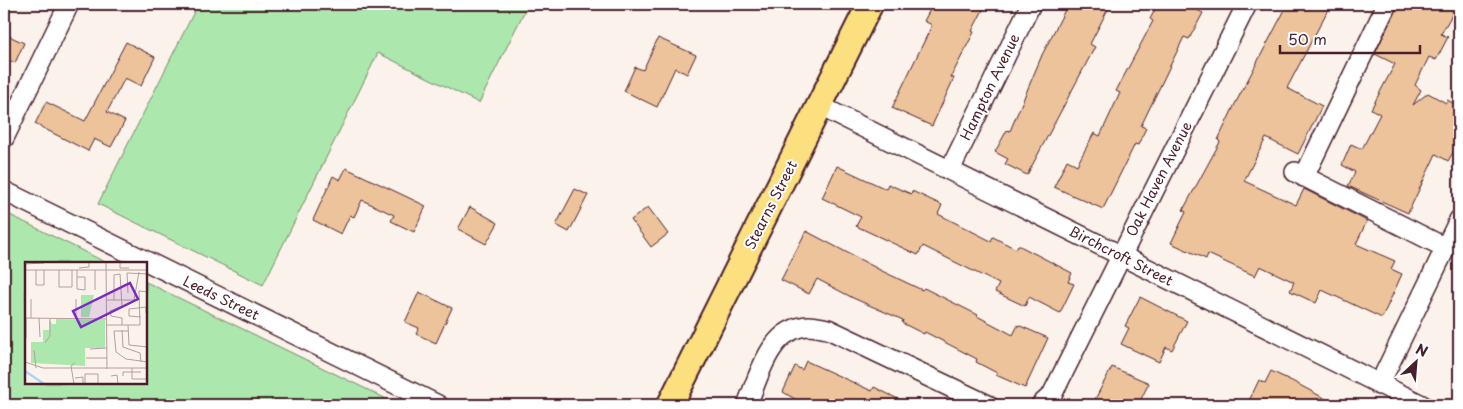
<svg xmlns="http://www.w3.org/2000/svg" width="1463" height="409" viewBox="0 0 1463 409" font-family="'Playpen Sans',sans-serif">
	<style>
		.green { fill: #ace8ad; stroke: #7b846c }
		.building { fill: #edc39c; stroke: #4a1f2b }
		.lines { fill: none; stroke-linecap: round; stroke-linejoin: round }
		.minor-casing { stroke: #4a1f2b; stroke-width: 22 }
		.major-casing { stroke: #4a1f2b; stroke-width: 29 }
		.minor { stroke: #fff; stroke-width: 19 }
		.major { stroke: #fce080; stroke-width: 25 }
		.labels { text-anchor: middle; stroke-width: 4; stroke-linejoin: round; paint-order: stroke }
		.street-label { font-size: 14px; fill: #4a1f2b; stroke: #fff }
		.inset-river { fill: none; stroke: #add3f7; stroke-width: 2.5 }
		.inset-road { fill: none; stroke: #b49e9e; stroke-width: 1 }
		.view { fill: #7b2cbf; fill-opacity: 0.15; stroke: #7b2cbf; stroke-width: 2.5 }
		.inset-edge { fill: none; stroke: #4a1f2b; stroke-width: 2.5 }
	</style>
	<rect width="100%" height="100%" fill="#fbf3eb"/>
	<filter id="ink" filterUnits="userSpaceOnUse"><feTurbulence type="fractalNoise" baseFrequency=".02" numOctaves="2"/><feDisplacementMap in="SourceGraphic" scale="10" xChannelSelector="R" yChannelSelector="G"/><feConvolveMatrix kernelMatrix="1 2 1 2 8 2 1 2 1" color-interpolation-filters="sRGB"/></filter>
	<g filter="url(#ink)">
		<path class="green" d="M198,4H528L479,103L378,53L263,285L98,204Z
			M4,212L107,263H26V383H146V282L399,405H4Z"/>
		<path class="building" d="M933,4H986L972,31L974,32L951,77L954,78L932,126L892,108L932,25L924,21Z
			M1068,4H1098L1108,9L1090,44L1095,47L1027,175L1005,164L1008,159L995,152L1007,130L1010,131L1042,55Z
			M1158,4H1185L1203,13L1189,39L1184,37L1141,126L1146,128L1138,145L1135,144L1103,209L1054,187L1067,160L1077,165L1094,133L1100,136L1120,93L1116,91L1153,21L1150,19Z
			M1288,4H1331L1287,88L1322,106L1298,154L1266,138L1244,181L1296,205L1304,189L1367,221L1356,244L1395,261L1391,269L1402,274L1382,318L1322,290L1316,303L1290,291L1294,282L1260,266L1255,276L1208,254L1206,259L1171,243L1186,212L1183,210L1220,142L1218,140L1235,104Z
			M1398,4H1458L1441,34L1448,37L1436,60L1429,57L1415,85L1421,90L1413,105L1428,93L1446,103L1447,100L1459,106V151L1455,149L1448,161L1436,154L1408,213L1348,186L1355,172L1342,165L1351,144L1362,149L1380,114L1371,109L1395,64L1375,54Z
			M9,36L24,43L15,63L4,58V48Z
			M658,38L696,55L687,74L675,68L657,107L624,91L635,67L643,70Z
			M126,42L155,57L141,86L125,78L107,112L125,121L111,147L94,139L88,151L35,124L46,102L85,121Z
			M837,166L886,189L888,184L911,194L912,191L942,205L938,214L991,241L993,237L1016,249L1018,245L1072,273L1068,282L1074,284L1060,313L1029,297L1025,306L995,292L999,284L923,246L918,255L856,226L861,217L822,198Z
			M346,168L426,206L414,232L391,221L394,215L362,200L354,217L350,215L341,234L313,220L333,176L340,180Z
			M575,189L588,195L569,232L556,225Z
			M470,207L498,223L486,244L458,229Z
			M648,207L668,234L651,247L631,220Z
			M806,231L882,271L922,290L924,288L978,315L977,316L1013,335L1018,325L1048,338L1025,388L996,375L997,373L976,362L977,359L925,332L924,334L902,323L903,320L853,298L817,279L809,294L781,280Z
			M419,292L452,308L436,343L416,334L419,328L405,322Z
			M1140,297L1187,321L1172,350L1166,347L1159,362L1121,344L1129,328L1125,326Z
			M806,361L872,391L874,387L910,405H805L783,392L795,366L802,370Z
			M1112,367L1149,383L1138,405H1092Z
			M1271,371L1294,382L1337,405H1247L1259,380L1265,383Z"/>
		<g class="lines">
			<g class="minor-casing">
				<path id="minor" d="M820,106L1422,405
					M4,138L69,4
					M950,170L1031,4
					M1295,172L1446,248
					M1304,177L1387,4
					M4,191L438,405
					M1379,385L1459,220
					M747,405C759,376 770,327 809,326C815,326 822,328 828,329L988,405
					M1041,405L1052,395L1247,4"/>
			</g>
			<g class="major-casing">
				<path id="major" d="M670,405L870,4"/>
			</g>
			<use href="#minor" class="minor"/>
			<use href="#major" class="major"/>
		</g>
	</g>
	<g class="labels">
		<g class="street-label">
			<text transform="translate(990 87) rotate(-64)" y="5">Hampton Avenue</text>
			<text transform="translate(1159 179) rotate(-63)" y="5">Oak Haven Avenue</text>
			<text transform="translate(771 205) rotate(-63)" y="5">Stearns Street</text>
			<text transform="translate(1121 256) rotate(27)" y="5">Birchcroft Street</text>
			<text transform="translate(221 298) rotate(26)" y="5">Leeds Street</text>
		</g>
	</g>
	<g transform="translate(25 262)">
		<rect width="122" height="122" fill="#fbf3eb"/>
		<path d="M56,33H69L64,55H56ZM24,57L27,62H31V57L80,58V86H60V104L6,101V80H18V68H24Z" fill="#ace8ad"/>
		<path class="inset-river" d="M0,109L19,122"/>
		<path class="inset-road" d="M81,0L82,107M95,0V6H104M0,2L19,1M54,6L64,5V0M0,8H123M11,8V23H19V8M34,8V25H47V8M52,8V27L60,28V15H52M70,8V28M103,31L102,11L123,12M51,37V56M82,38H113M89,38V13L95,12L97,44L85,49L86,54L97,56V63M109,38L114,10M116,55L104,54V47L121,45V51M0,56L81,57M1,56V76M6,56V37M14,56L15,75M82,63H115L114,29L123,30M103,63L104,83L123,85M97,68L98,85L115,91L116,100M103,69H89L91,90L101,97L123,100M20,81L25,74V57M65,87L82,86M9,88L11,106M61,96H82M0,100L18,106H123M107,106V117H123M86,114L92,113L93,122M98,114V110H116M50,116L58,115V122M49,122L46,104L50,101M60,122V112H73V122"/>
		<path class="view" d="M105,21L113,37L56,65L48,49Z"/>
		<rect width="122" height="122" class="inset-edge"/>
	</g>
	<rect width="1463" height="409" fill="none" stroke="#fff" stroke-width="20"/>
	<rect x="10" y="10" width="1443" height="389" fill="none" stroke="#4a1f2b" stroke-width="2" filter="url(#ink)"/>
	<g transform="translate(1416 362) rotate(26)" stroke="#ffffff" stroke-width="4" paint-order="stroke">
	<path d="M0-4L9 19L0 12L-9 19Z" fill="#4a1f2b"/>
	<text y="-8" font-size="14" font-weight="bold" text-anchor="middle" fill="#4a1f2b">N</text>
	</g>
	<path d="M1280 45v8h140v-8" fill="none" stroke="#4a1f2b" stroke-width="2.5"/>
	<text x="1288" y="45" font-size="15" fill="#4a1f2b" stroke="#ffffff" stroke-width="4" paint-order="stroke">50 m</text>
</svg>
